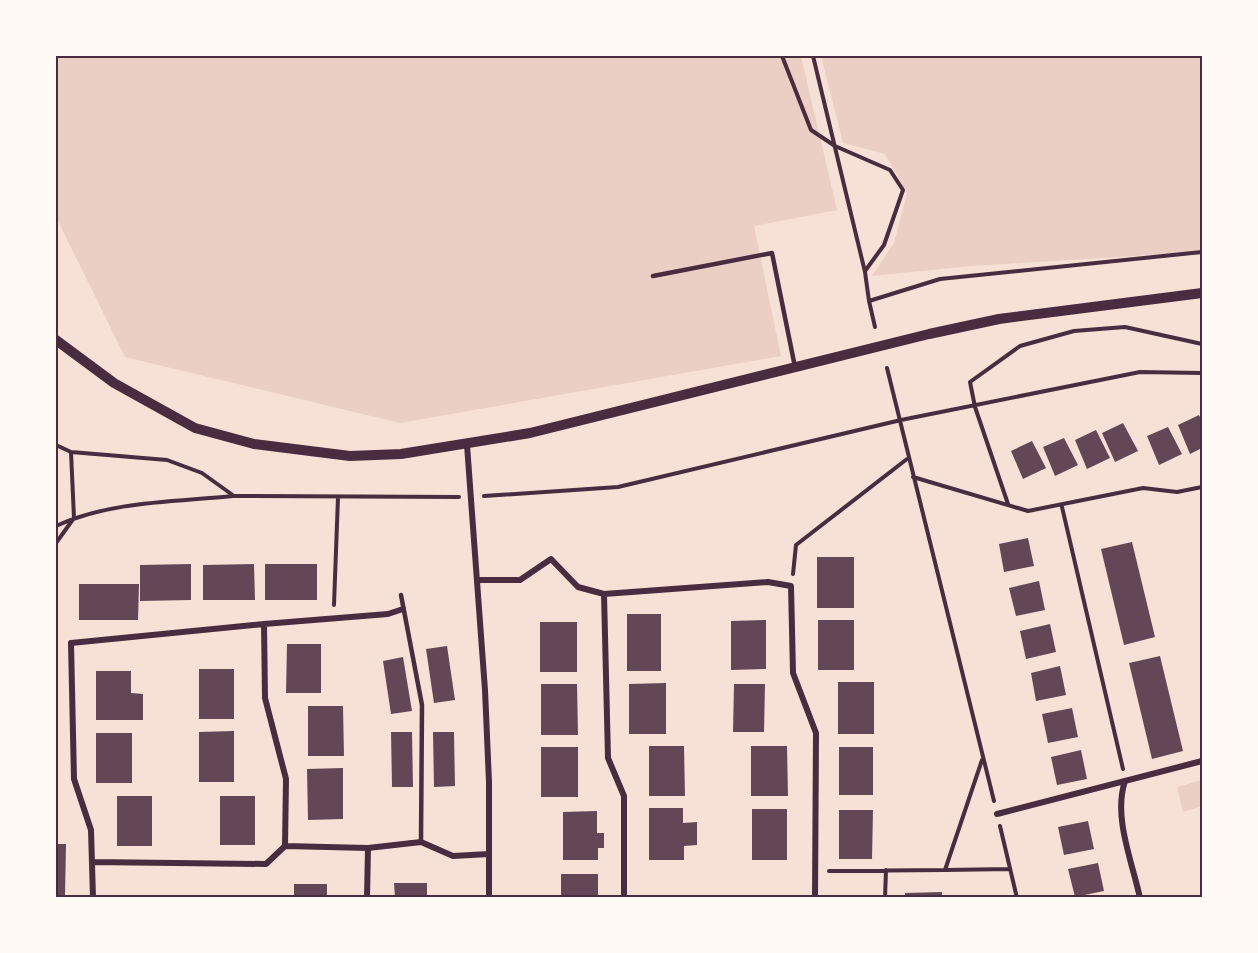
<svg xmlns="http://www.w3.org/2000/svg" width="1258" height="953" viewBox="0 0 1258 953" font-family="Raleway,sans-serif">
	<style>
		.green { fill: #ebcfc5 }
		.building { fill: #644757 }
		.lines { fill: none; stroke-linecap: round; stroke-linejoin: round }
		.path { stroke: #4a2c40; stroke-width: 4 }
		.service { stroke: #4a2c40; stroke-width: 4.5 }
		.minor { stroke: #4a2c40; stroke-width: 6 }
		.tertiary { stroke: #4a2c40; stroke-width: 10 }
		.neatline { fill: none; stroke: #4a2c40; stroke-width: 2 }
	</style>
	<rect width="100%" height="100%" fill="#f7e1d7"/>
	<path class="green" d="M56,56H801L837,210L754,226L781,356L400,423L125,357L56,217Z
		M821,56H1202V252L972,266L872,276L894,243L907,193L885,154L843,143Z
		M1202,780V806L1183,812L1177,787Z"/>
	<path class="building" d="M1199,415L1202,422V448L1190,454L1178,425Z
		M1123,423L1138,451L1115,462L1102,433Z
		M1168,427L1182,454L1159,465L1147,436Z
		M1096,430L1110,458L1087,469L1075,440Z
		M1064,438L1078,465L1055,476L1043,447Z
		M1032,441L1046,468L1023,479L1011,451Z
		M1028,538L1034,566L1004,572L999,544Z
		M1132,542L1155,637L1124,645L1101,549Z
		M817,557H854V608H817Z
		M191,564V600L140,601V565Z
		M254,564L255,600H203V565Z
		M265,564H317V600H265Z
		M1039,581L1045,610L1016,616L1009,588Z
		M79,584H139L138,620H79Z
		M627,614H661V671H627Z
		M766,620V669L731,670V621Z
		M818,620H854V670H818Z
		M540,622H577V672H540Z
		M1050,624L1056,652L1026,659L1020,631Z
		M287,644H321V693H286Z
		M447,646L455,700L434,703L426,649Z
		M1160,656L1183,751L1152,759L1129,663Z
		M403,657L412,711L391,714L383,661Z
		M1060,666L1066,695L1036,701L1031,673Z
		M199,669H234V719H199Z
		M96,671H131V693L143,694V720H96Z
		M838,682H874V734H838Z
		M666,683V734H629V684Z
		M541,684H577L578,735H541Z
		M734,684H765L764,732H733Z
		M308,706H343L344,756H308Z
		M1072,708L1078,737L1048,743L1042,714Z
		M234,731V782H199V732Z
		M391,732H412L413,787H392Z
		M433,732H454L455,786L434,787Z
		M96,733H132V783H96Z
		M649,746H684L685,796H649Z
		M751,746H787L788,796H751Z
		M541,747H578V797H541Z
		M839,747H873V795H839Z
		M1081,750L1087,779L1057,785L1051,757Z
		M343,768V819L308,820L307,769Z
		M117,796H152V846H117Z
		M220,796H255V845H220Z
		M649,808H683V823L697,822V845L684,846V860H649Z
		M752,809H787V860H752Z
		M839,810H873L872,859H839Z
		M597,811V833H604V848H598V860H563V812Z
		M1088,821L1094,849L1064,855L1058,827Z
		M56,844H66L65,895H56Z
		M1098,863L1104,891L1075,897L1068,869Z
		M561,874H598V898H561Z
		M394,883H427V898H395Z
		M294,884H327V898H294Z
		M942,892V898H905V893Z"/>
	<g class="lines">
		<path class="path" d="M782,56L811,130L835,146L890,170L903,190L884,245L865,271
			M813,56L865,272L869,301L940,279L1202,252
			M869,301L875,327
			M887,368L994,801
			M56,445L71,452L167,460L202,473L234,496L459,497
			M913,477L1028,511L1143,488L1177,492L1202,487
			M484,496L618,487L901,420L1140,372L1202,373
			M1008,504L975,407L970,382L1020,346L1074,331L1125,327L1202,344
			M1062,507L1123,769
			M56,526C110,501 174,502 233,496
			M56,543L74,518L71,452
			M793,574L796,545L907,459
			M334,605L338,497
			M1000,826L1017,898
			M945,870L1010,869
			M829,871L945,870L982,760
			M885,898L886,870"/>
		<path class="service" d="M653,276L772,253L795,367
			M401,595L422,705L421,842"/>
		<path class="minor" d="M467,445L485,690L489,782V898
			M478,580H520L551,559L578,587L604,594L608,758L624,796V898
			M604,594L768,582L791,586L793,673L816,733L815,898
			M264,624L388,614L403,609
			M1125,781C1113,817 1132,861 1140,898
			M997,814L1202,761
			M368,848L421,842L453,856L489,854
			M93,862L266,864L285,846
			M93,898L91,830L74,779L71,643L264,624L265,698L286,779L285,846L368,848L367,898"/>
		<path class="tertiary" d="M56,340L114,383L195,428L254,444L350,456L401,454L530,433L929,334L999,319L1202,293"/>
	</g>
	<rect width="1258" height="953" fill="none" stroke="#fffaf5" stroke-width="114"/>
	<rect x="57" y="57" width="1144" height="839" class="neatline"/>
</svg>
